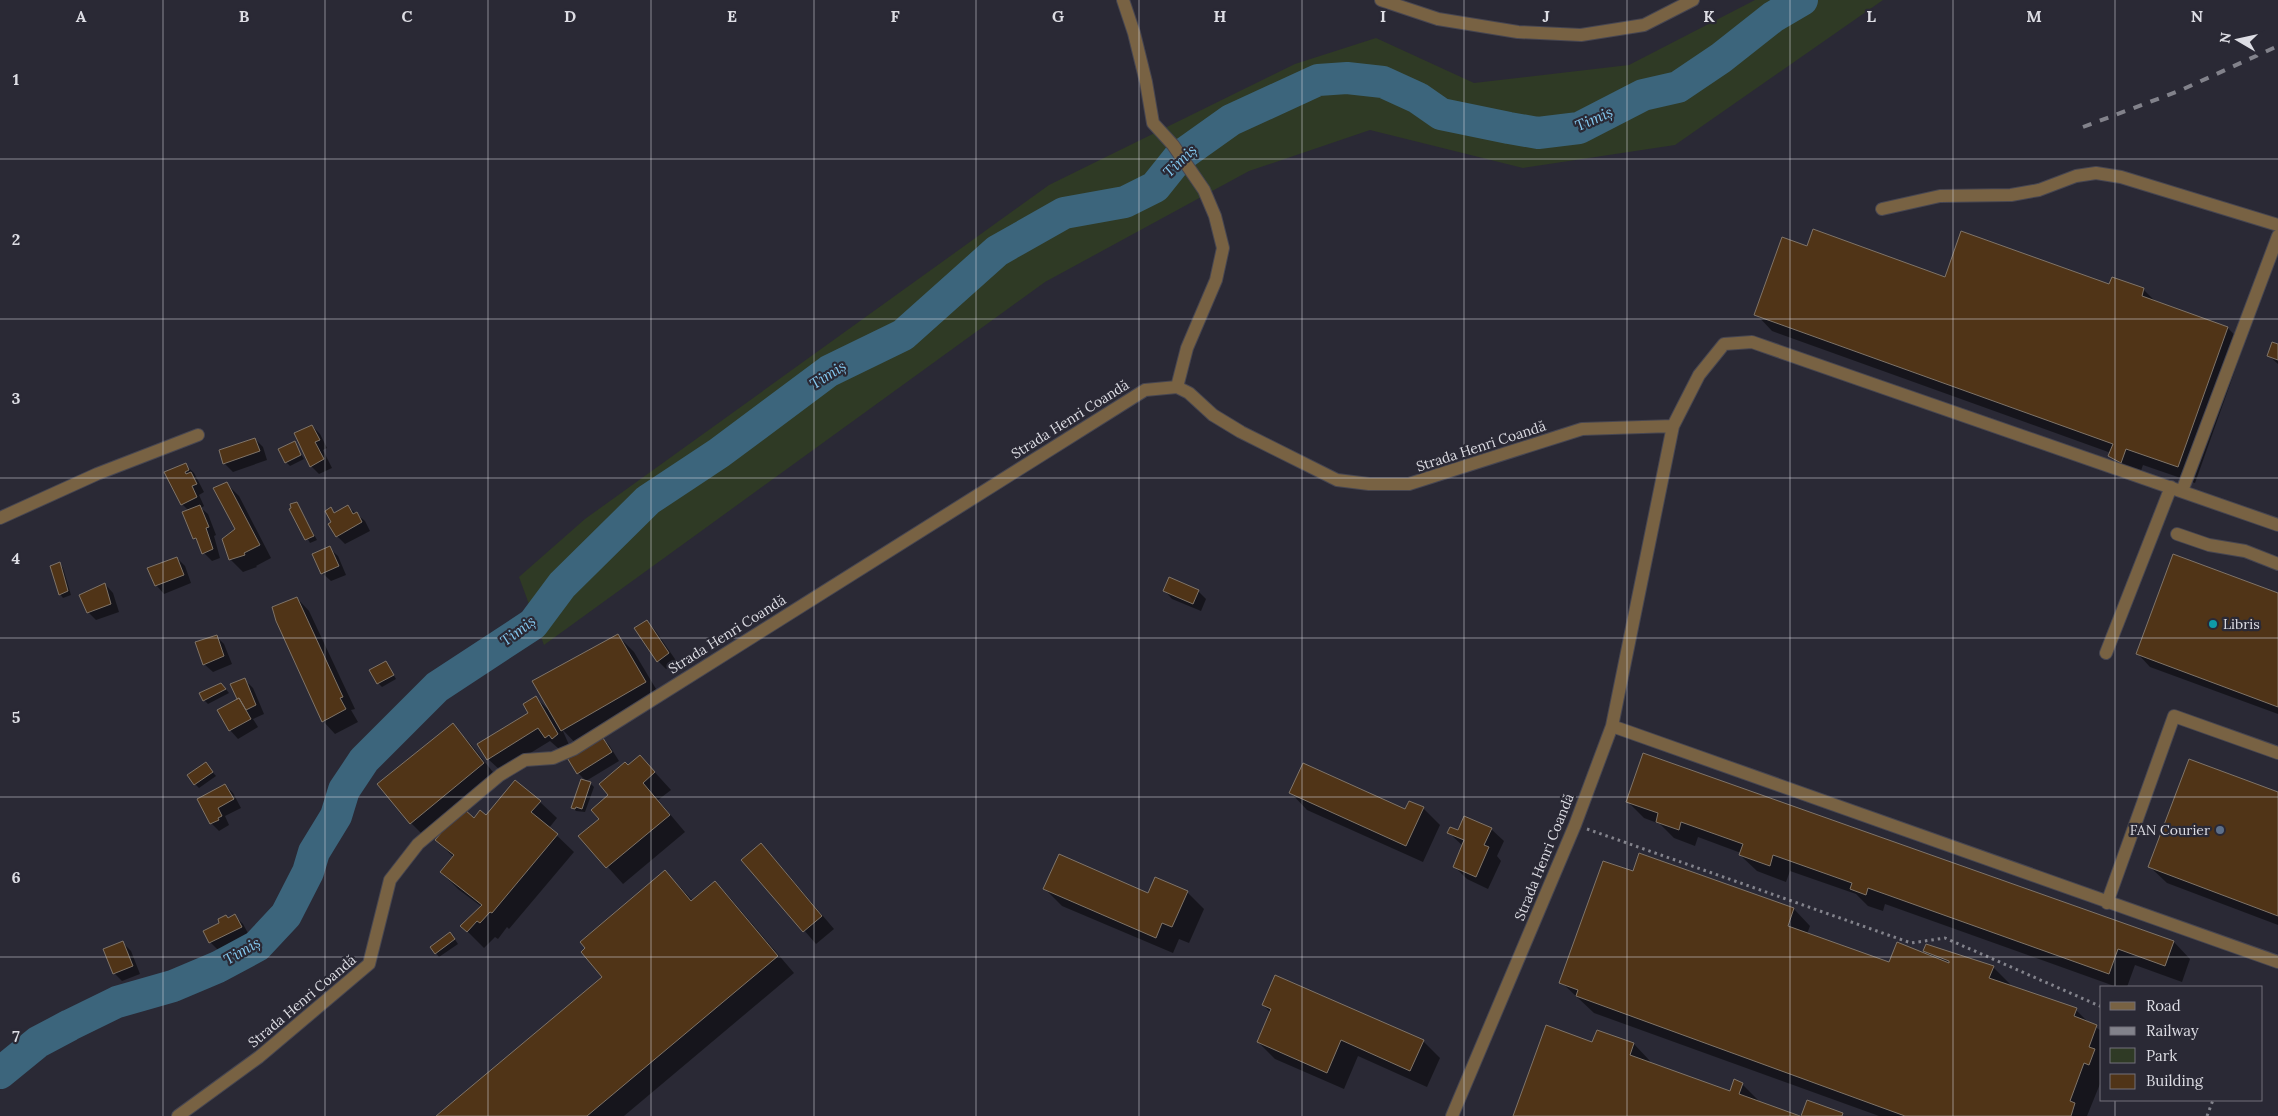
<svg xmlns="http://www.w3.org/2000/svg" width="2278" height="1116" viewBox="0 0 2278 1116" font-family="Lora,serif">
	<style>
		.green { fill: #2f3a25 }
		.shadow { fill: #0007 }
		.lines { fill: none; stroke-linecap: round; stroke-linejoin: round }
		.river { stroke: #3c657c; stroke-width: 32 }
		.building { fill: #503417; stroke: #7f7469 }
		.minor-casing { stroke: #474651; stroke-width: 14 }
		.path { stroke: #83838c; stroke-width: 3; stroke-dasharray: 2.5 4; stroke-linecap: butt }
		.minor { stroke: #786243; stroke-width: 12 }
		.rail { stroke: #82828b; stroke-width: 4; stroke-dasharray: 9 9; stroke-linecap: butt }
		.grid { fill: none; stroke: #dddde4; stroke-width: 1; stroke-opacity: 0.55 }
		.culture-dot { fill: #0f9aa8; stroke: #2a2935; stroke-width: 2 }
		.service-dot { fill: #5c6f8a; stroke: #2a2935; stroke-width: 2 }
		.labels { text-anchor: middle; stroke-width: 4.5; stroke-linejoin: round; paint-order: stroke }
		.street-label { font-size: 14px; fill: #dddde4; stroke: #2a2935 }
		.poi-label { font-size: 14px; fill: #dddde4; stroke: #2a2935; text-anchor: start }
		.water-label { font-size: 15px; font-style: italic; fill: #84c8ef; stroke: #2a2935 }
		.grid-label { font-size: 16px; text-anchor: middle; font-weight: bold; fill: #dddde4; stroke: #2a2935; stroke-width: 4.5; stroke-linejoin: round; paint-order: stroke }
	</style>
	<rect width="100%" height="100%" fill="#2a2935"/>
	<path class="green" d="M1755,0H1883L1675,145L1523,168L1370,130L1249,171L1045,282L544,645L519,577L585,519L1049,185L1295,64L1376,38L1474,83L1629,65Z"/>
	<path class="shadow" d="M1808,248L1945,278L2110,286L2113,278L2144,290L2157,303L2228,328L2244,345L2195,483L2143,465L2138,479L2127,473L2110,456L2111,453L1772,331L1756,314Z
		M2278,345V364L2268,355Z
		M312,426L320,434L327,448L323,450L332,468L319,474L311,466Z
		M255,439L263,447L267,460L233,472L224,463Z
		M294,443L304,459L290,466L286,462Z
		M185,464L194,473L204,492L199,495L204,506L201,508L208,514L216,535L214,536L220,558L212,561L204,553L199,543L194,538L189,511L182,504L166,473Z
		M227,484L239,496L271,558L256,566L257,567L243,572L230,559L237,530Z
		M297,504L317,540L310,543L291,509Z
		M348,507L365,521L370,531L345,544L337,536L331,509L336,514Z
		M329,548L338,556L346,575L331,581L322,573Z
		M177,558L185,566L191,583L164,594L156,585Z
		M60,564L63,568L71,595L63,598L60,594Z
		M105,584L113,593L119,612L96,620L88,612Z
		M1164,590L1198,591L1206,599L1201,611L1172,599Z
		M2278,594V714L2150,667L2138,654Z
		M297,598L309,611L355,709L351,710L358,722L335,734L323,721Z
		M647,622L655,630L677,662L666,669L658,661Z
		M617,635L634,652L662,699L599,735L609,745L619,761L586,781L578,773L579,747L562,729L570,747L565,750L562,747L559,749L550,741L501,771L488,759L530,713L536,698L552,713Z
		M216,636L224,644L232,664L213,672L204,664Z
		M386,663L396,679L382,687L378,683Z
		M244,679L253,688L264,714L253,719L258,727L238,739L230,730L238,700L231,685Z
		M225,688L229,693L208,704L204,700Z
		M452,725L469,742L500,781L463,811L474,820L540,802L557,818L549,828L574,852L509,929L507,927L498,939L495,937L484,948L462,926L482,907L458,889L441,872L454,858L437,840L443,833L440,830L428,840L411,823Z
		M1644,755L2174,942L2190,959L2182,982L2135,965L2127,987H2117L1885,904L1883,911L1868,906L1856,894L1790,871L1786,882L1757,871L1740,855L1741,853L1698,837L1695,846L1674,838L1660,824L1644,818L1627,801Z
		M640,756L671,790L658,800L685,832L623,884L580,836L600,819L610,795L628,767Z
		M209,768L216,776L199,788L195,784Z
		M590,783L594,787L585,812L576,811L572,807Z
		M225,785L233,793L241,808L225,816L229,825L219,831L211,823Z
		M1291,793L1406,811L1423,808L1440,825L1423,862L1307,810Z
		M2278,794V925L2167,883L2150,867Z
		M1491,829L1504,841L1497,856L1501,861L1488,889L1467,879L1454,866L1463,846L1449,833Z
		M1640,854L1794,909L1810,926L1807,934L1890,964L1931,957L1925,951L1993,967L2010,984L2009,986L2076,1010L2090,1024L2102,1031V1079L2087,1116H1879L1594,1013L1561,982L1633,873Z
		M773,857L834,929L816,944L743,860Z
		M665,871L693,901L715,882L731,899L794,973L624,1116H438L603,977Z
		M1045,889L1149,894L1187,892L1204,909L1189,943L1179,939L1173,953L1062,906Z
		M235,916L243,924L249,935L218,950L210,942L229,919Z
		M454,938L458,944L439,957L436,953Z
		M123,943L131,951L140,974L122,981L114,973Z
		M1263,1005L1423,1041L1440,1058L1427,1087L1358,1056L1344,1089L1275,1059L1258,1042L1271,1013Z
		M1593,1043L1634,1044L1650,1061L1649,1063L1731,1093L1742,1084L1759,1101V1103L1796,1116H1515Z"/>
	<g class="lines">
		<path class="river" d="M0,1073L38,1042L70,1025L117,1002L173,986L218,967L257,946L286,915L308,872L314,852L336,816L344,790L364,760L437,687L533,624L562,585L648,500L719,453L829,371L903,335L997,251L1064,213L1125,202L1155,187L1179,157L1231,120L1318,80L1347,78L1383,82L1418,98L1441,114L1509,128L1538,133L1579,128L1643,95L1678,87L1721,58L1773,17L1802,0"/>
	</g>
	<path class="building" d="M1813,229L1945,277L1961,231L2109,284L2112,277L2144,288L2142,296L2228,327L2178,467L2126,449L2121,463L2108,456L2113,444L1754,315L1782,237L1807,246Z
		M2272,342L2278,344V360L2267,356Z
		M312,425L320,440L315,442L324,459L310,467L294,433Z
		M255,438L260,451L223,464L219,450Z
		M295,441L301,455L285,463L278,449Z
		M186,463L189,470L185,472L186,474L191,472L197,484L192,486L197,497L181,505L164,472Z
		M227,482L260,545L244,553L245,555L229,560L222,539L235,529L213,488Z
		M297,502L314,536L305,540L289,509L291,508L290,504Z
		M200,505L209,527L206,528L213,549L202,554L196,538L193,539L182,512Z
		M348,505L353,514L357,512L362,522L336,537L328,524L331,522L325,511L331,507L334,513Z
		M330,546L339,566L321,574L312,554Z
		M2173,554L2278,593V707L2136,654Z
		M177,557L184,575L155,586L147,568Z
		M60,562L68,591L59,595L50,566Z
		M1169,577L1199,590L1193,604L1163,591Z
		M105,583L111,604L87,613L79,595Z
		M297,597L343,697L340,698L346,709L322,722L276,621L272,607Z
		M647,620L669,653L657,662L634,628Z
		M618,634L646,682L561,731L532,681Z
		M217,635L224,656L203,665L195,642Z
		M386,661L394,675L377,684L369,670Z
		M245,678L256,705L246,710L239,698L237,699L230,684Z
		M221,683L226,689L203,701L199,693Z
		M536,696L558,734L552,739L549,735L545,738L538,728L487,760L477,744L528,713L523,704Z
		M239,698L251,719L229,731L217,710Z
		M453,723L484,763L410,824L377,784Z
		M601,735L612,752L577,774L566,756Z
		M1643,753L2174,941L2165,966L2118,949L2109,974L1868,888L1866,895L1850,889L1852,883L1773,855L1770,866L1739,855L1743,844L1681,822L1679,830L1656,822L1658,813L1626,802Z
		M640,755L655,772L643,783L670,815L606,868L578,836L599,819L591,810L608,795L599,784L625,762L628,765Z
		M2189,759L2278,792V916L2148,867Z
		M206,762L213,772L194,785L187,775Z
		M1303,763L1405,809L1409,801L1424,807L1406,846L1289,793Z
		M581,779L591,782L582,809L576,807L575,809L571,808Z
		M515,780L541,801L531,812L558,834L492,913L490,912L480,923L477,921L467,932L460,926L482,905L440,872L454,855L435,840L441,833L439,831L464,809L474,818L480,810L486,815Z
		M225,784L234,799L218,808L222,816L218,818L219,820L210,824L197,799Z
		M1464,816L1492,828L1484,845L1489,847L1476,877L1453,867L1464,840L1447,833L1450,827L1458,830Z
		M761,843L822,916L803,932L741,860Z
		M1639,853L1794,908L1788,926L1889,962L1897,942L1949,963V961L1923,951L1926,944L1994,966L1989,978L2077,1008L2074,1016L2097,1025L2089,1047L2095,1049L2089,1065L2084,1063L2070,1101L2075,1103L2071,1116H1905L1576,996L1578,990L1559,983L1603,861L1633,871Z
		M1059,854L1148,893L1155,877L1188,891L1172,927L1162,923L1156,938L1043,889Z
		M665,870L691,901L715,881L778,956L587,1116H436L602,977L581,952L585,948L580,942Z
		M235,914L242,927L209,943L203,931L219,923L218,919L226,915L228,918Z
		M450,932L455,939L435,954L430,947Z
		M123,941L133,966L113,974L103,949Z
		M1275,975L1424,1040L1410,1071L1341,1040L1327,1073L1257,1042L1271,1009L1262,1005Z
		M1546,1025L1592,1042L1597,1030L1634,1043L1630,1055L1730,1091L1734,1079L1743,1083L1739,1094L1800,1116H1513Z
		M1807,1100L1843,1113L1842,1116H1801Z"/>
	<g class="lines">
		<g class="minor-casing">
			<path id="minor" d="M1123,0L1134,33L1146,82L1153,123L1173,145L1204,190L1215,216L1223,248L1216,280L1187,348L1177,387
				M1381,0L1438,19L1518,32L1581,35L1644,25L1693,0
				M1882,209L1940,196L2011,195L2039,190L2076,176L2096,173L2121,177L2278,225
				M2182,491L2278,236
				M0,518L97,474L198,435
				M2177,534L2209,545L2245,551L2278,564
				M2106,653L2171,487
				M1612,726L2278,962
				M2107,903L2174,716L2278,753
				M178,1116L259,1057L369,964L390,880L418,844L500,775L525,760L553,758L574,749L1145,390L1177,387L1189,393L1213,415L1241,432L1337,480L1369,484H1409L1582,429L1673,426
				M1452,1116L1575,825L1612,726L1673,426L1699,375L1724,344L1752,342L2278,525"/>
		</g>
		<path class="path" d="M1587,829L1911,943L1945,938L2102,1007
			M2207,1116L2213,1100"/>
		<use href="#minor" class="minor"/>
		<path class="rail" d="M2083,127L2179,91L2278,46"/>
	</g>
	<path class="grid" d="M163,0V1116M325,0V1116M488,0V1116M651,0V1116M814,0V1116M976,0V1116M1139,0V1116M1302,0V1116M1464,0V1116M1627,0V1116M1790,0V1116M1953,0V1116M2115,0V987M0,159H2278M0,319H2278M0,478H2278M0,638H2278M0,797H2278M0,957H2278M2115,1100V1116"/>
	<circle class="culture-dot" cx="2213" cy="624" r="5"/>
	<circle class="service-dot" cx="2220" cy="830" r="5"/>
	<g class="labels">
		<g class="street-label">
			<text transform="translate(1070 419) rotate(-32)" y="5">Strada Henri Coandă</text>
			<text transform="translate(1481 446) rotate(-18)" y="5">Strada Henri Coandă</text>
			<text transform="translate(727 634) rotate(-32)" y="5">Strada Henri Coandă</text>
			<text transform="translate(1544 857) rotate(-68)" y="5">Strada Henri Coandă</text>
			<text transform="translate(302 1001) rotate(-40)" y="5">Strada Henri Coandă</text>
		</g>
		<g class="poi-label">
			<text x="2223" y="629">Libris</text>
			<text x="2210" y="835" text-anchor="end">FAN Courier</text>
		</g>
		<g class="water-label">
			<text transform="translate(1594 119) rotate(-24)" y="5">Timiș</text>
			<text transform="translate(1180 161) rotate(-44)" y="5">Timiș</text>
			<text transform="translate(828 375) rotate(-32)" y="5">Timiș</text>
			<text transform="translate(518 631) rotate(-37)" y="5">Timiș</text>
			<text transform="translate(242 951) rotate(-30)" y="5">Timiș</text>
		</g>
	</g>
	<g class="grid-label">
		<text x="81" y="22">A</text>
		<text x="244" y="22">B</text>
		<text x="407" y="22">C</text>
		<text x="570" y="22">D</text>
		<text x="732" y="22">E</text>
		<text x="895" y="22">F</text>
		<text x="1058" y="22">G</text>
		<text x="1220" y="22">H</text>
		<text x="1383" y="22">I</text>
		<text x="1546" y="22">J</text>
		<text x="1709" y="22">K</text>
		<text x="1871" y="22">L</text>
		<text x="2034" y="22">M</text>
		<text x="2197" y="22">N</text>
		<text x="16" y="85">1</text>
		<text x="16" y="245">2</text>
		<text x="16" y="404">3</text>
		<text x="16" y="564">4</text>
		<text x="16" y="723">5</text>
		<text x="16" y="883">6</text>
		<text x="16" y="1042">7</text>
	</g>
	<rect x="2100" y="986" width="162" height="115" fill="#2a2935" stroke="#72717b"/>
	<rect x="2110" y="1002" width="25" height="8" fill="#786243" stroke="#72717b"/>
	<text x="2146" y="1011" font-size="15" fill="#dddde4">Road</text>
	<rect x="2110" y="1027" width="25" height="8" fill="#82828b" stroke="#72717b"/>
	<text x="2146" y="1036" font-size="15" fill="#dddde4">Railway</text>
	<rect x="2110" y="1048" width="25" height="15" fill="#2f3a25" stroke="#72717b"/>
	<text x="2146" y="1061" font-size="15" fill="#dddde4">Park</text>
	<rect x="2110" y="1074" width="25" height="15" fill="#503417" stroke="#72717b"/>
	<text x="2146" y="1086" font-size="15" fill="#dddde4">Building</text>
	<g transform="translate(2238 40) rotate(279)" stroke="#2a2935" stroke-width="4" paint-order="stroke">
	<path d="M0-4L9 19L0 12L-9 19Z" fill="#dddde4"/>
	<text y="-8" font-size="14" font-weight="bold" text-anchor="middle" fill="#dddde4">N</text>
	</g>
</svg>
